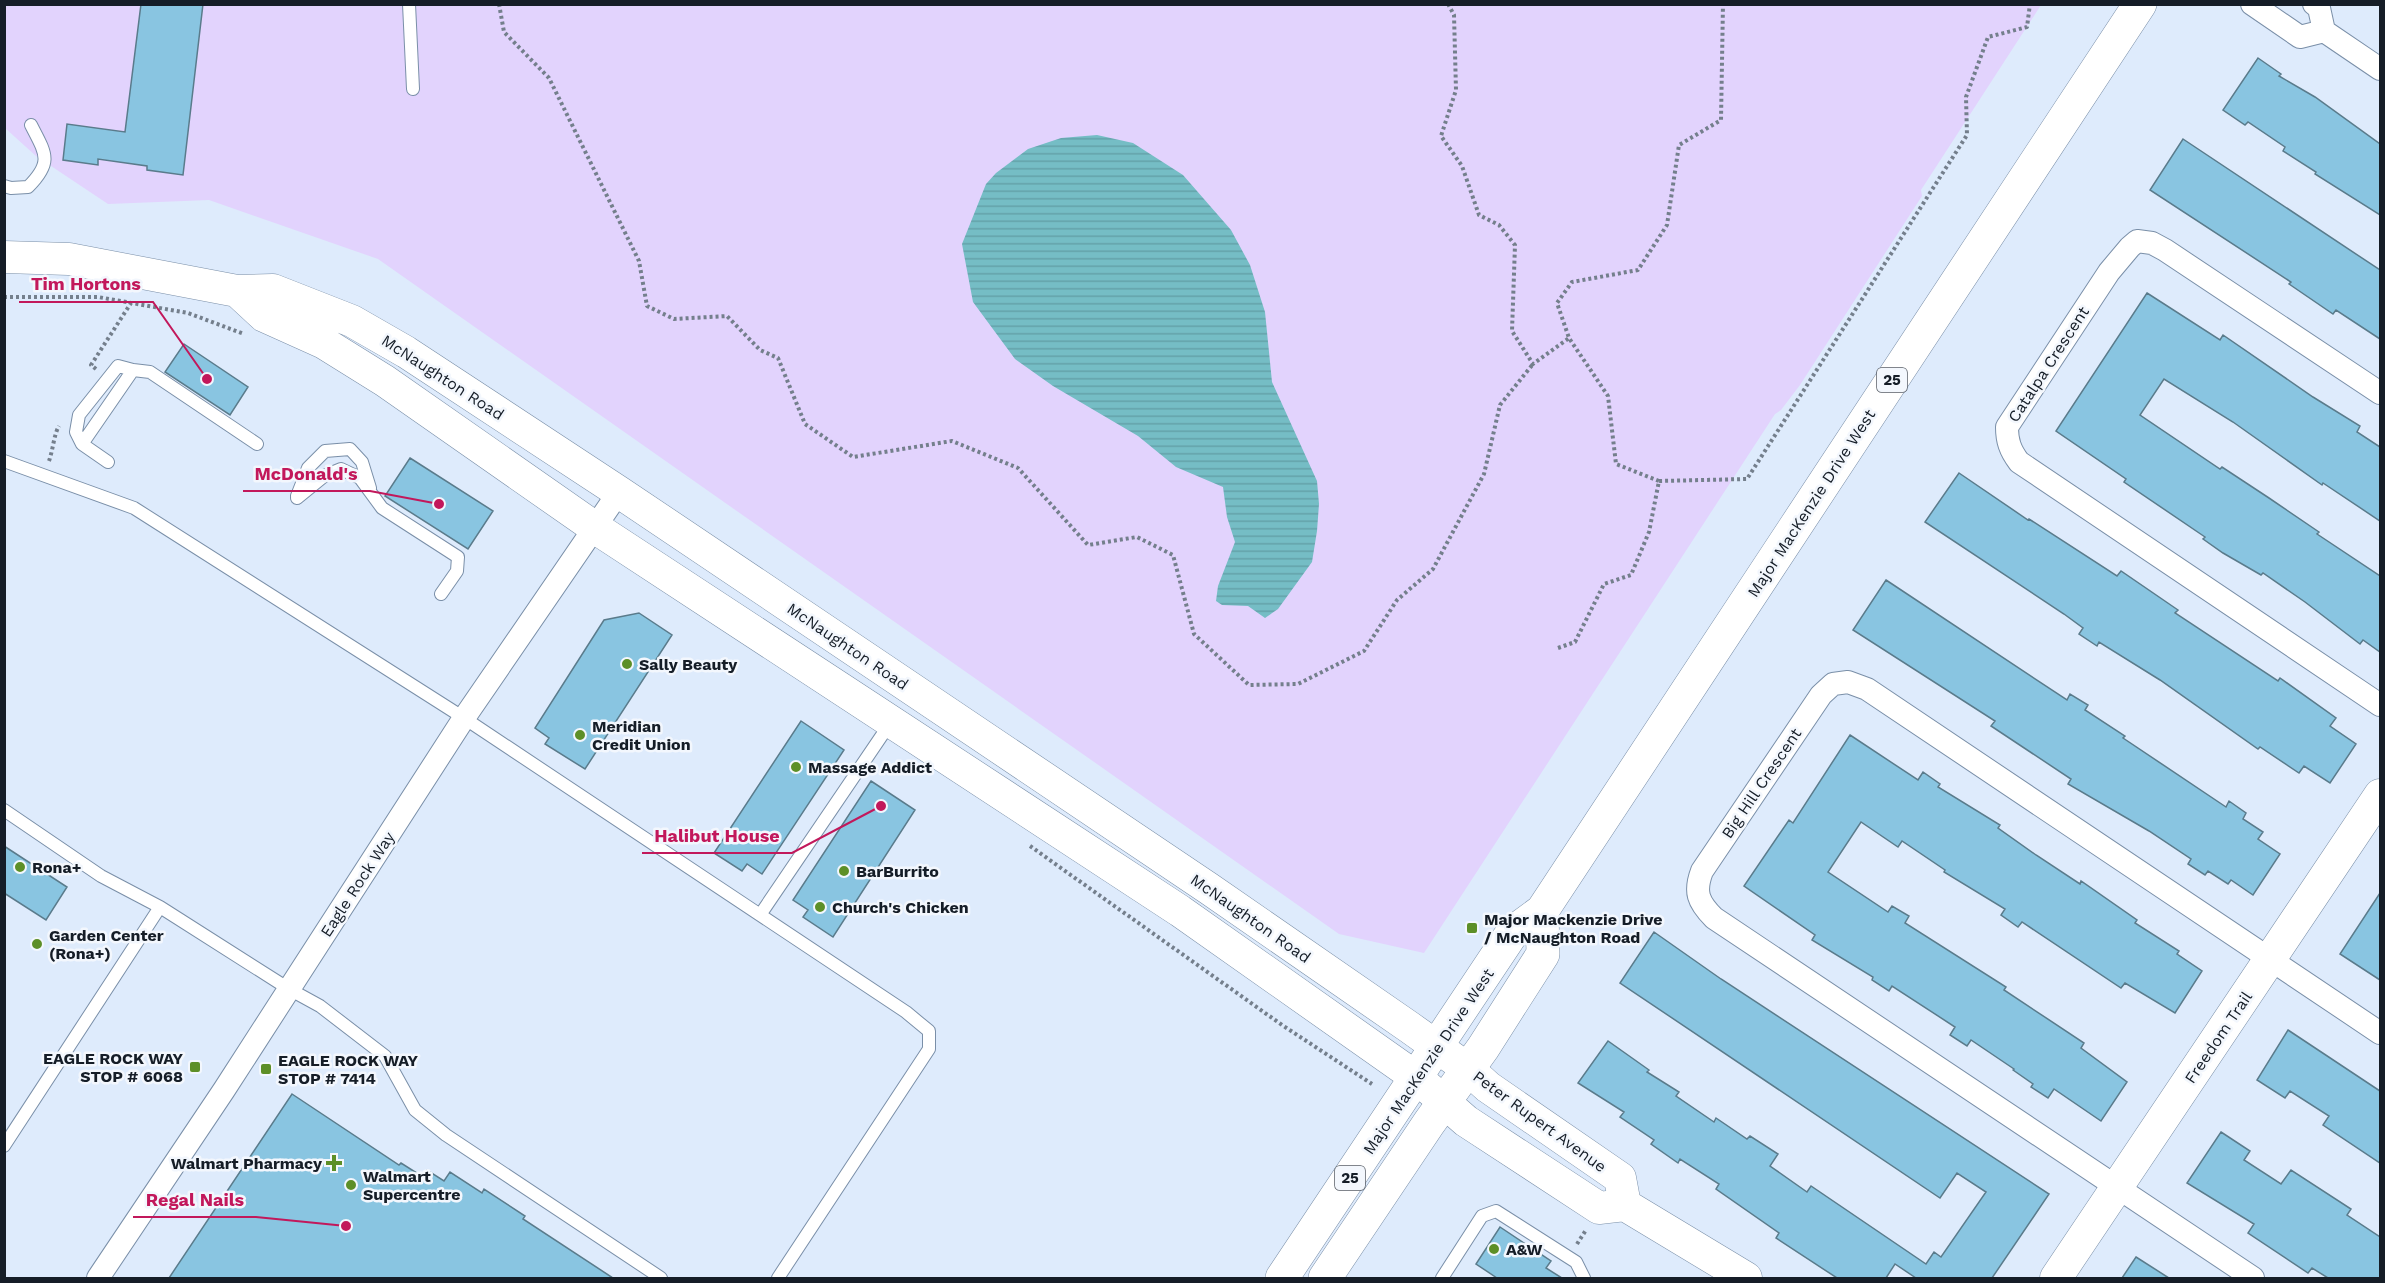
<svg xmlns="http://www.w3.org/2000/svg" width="2385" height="1283" viewBox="0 0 2385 1283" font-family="'Work Sans',sans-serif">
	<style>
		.green { fill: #e2d3fd }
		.water { fill: url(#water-rules) }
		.building { fill: #89c5e1; stroke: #5a7b8b; stroke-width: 1.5 }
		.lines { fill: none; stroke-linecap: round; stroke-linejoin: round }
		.lane-casing { stroke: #7a8fa8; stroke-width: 14 }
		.street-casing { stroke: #7a8fa8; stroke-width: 24 }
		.secondary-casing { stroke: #7a8fa8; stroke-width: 33 }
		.primary-casing { stroke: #7a8fa8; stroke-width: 34 }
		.path { stroke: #747f8c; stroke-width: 4; stroke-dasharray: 3 3; stroke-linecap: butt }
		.lane { stroke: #fff; stroke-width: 12 }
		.street { stroke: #fff; stroke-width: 22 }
		.secondary { stroke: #fff; stroke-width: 32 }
		.primary { stroke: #fff; stroke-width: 33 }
		.poi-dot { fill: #5d8f27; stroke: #f3f7fd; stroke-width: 2 }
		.labels { text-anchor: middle; stroke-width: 5; stroke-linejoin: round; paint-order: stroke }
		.shield { fill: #f3f7fd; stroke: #585e67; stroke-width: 1.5 }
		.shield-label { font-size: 15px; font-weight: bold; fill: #151d27 }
		.street-label { font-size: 16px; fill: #151d27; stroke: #f3f7fd }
		.poi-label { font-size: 16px; font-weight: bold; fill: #151d27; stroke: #f3f7fd; text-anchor: start }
		.leader { fill: none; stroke: #c2185b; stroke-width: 2 }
		.callout-dot { fill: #c2185b; stroke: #f3f7fd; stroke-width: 2 }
		.callout-label { font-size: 18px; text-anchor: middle; font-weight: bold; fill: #c2185b; stroke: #f3f7fd; stroke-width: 5; stroke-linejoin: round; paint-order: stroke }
	</style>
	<defs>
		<pattern id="water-rules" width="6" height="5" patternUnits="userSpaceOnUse" patternTransform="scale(1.5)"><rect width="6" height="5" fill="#75bdc5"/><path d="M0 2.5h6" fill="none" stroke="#64a2a9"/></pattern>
	</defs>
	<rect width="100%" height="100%" fill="#deebfc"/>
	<path class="green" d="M5,5H2041L1921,190L1922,196L1800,385L1781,410L1775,414L1424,953L1339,934L378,259L209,200L108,204L36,156L5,128Z"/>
	<path class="water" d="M1097,135L1133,143L1183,175L1231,230L1250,265L1265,312L1272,382L1317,481L1319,504L1317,531L1312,562L1278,609L1265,618L1248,606L1222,605L1216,601L1218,586L1235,542L1227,517L1223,487L1176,467L1138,436L1053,386L1015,359L973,302L962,244L986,184L996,173L1028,149L1061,138Z"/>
	<path class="building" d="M141,4H203L183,175L147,170V166L98,159V165L63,160L67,124L125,132Z
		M2258,58L2281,74L2279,76L2315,97L2380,144V215L2315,174L2316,172L2283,151L2285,147L2248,122L2245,125L2223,110Z
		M2183,139L2380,270V339L2336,310L2333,314L2289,284L2291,282L2150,190Z
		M2147,293L2220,340L2223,335L2313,397L2360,426L2357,432L2380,447V521L2323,483L2322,485L2233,422L2164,379L2140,415L2220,469L2222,467L2269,498L2319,532L2317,534L2380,576V652L2363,640L2360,644L2305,602L2263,573L2261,575L2223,553L2203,539L2205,537L2124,482L2126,479L2056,431Z
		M184,344L248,387L230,415L165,372Z
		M410,458L493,511L468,549L385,496Z
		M1959,473L2028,520L2029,519L2117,576L2121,571L2178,610L2175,613L2278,681L2280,678L2336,718L2330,726L2356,744L2330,783L2304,766L2299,773L2260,747L2258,749L2160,680L2099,642L2097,646L2079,634L2083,628L2064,614L1925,522Z
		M1886,580L2067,700L2070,694L2088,705L2085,710L2125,736L2123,738L2226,807L2229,801L2246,813L2243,819L2263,832L2258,839L2280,854L2253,895L2231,880L2228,884L2208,871L2205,875L2188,864L2191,859L2149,831L2068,784L2071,779L1991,726L1995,721L1853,630Z
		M639,613L672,635L585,769L545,744L549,738L535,728L604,620Z
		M801,721L844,750L762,874L747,864L742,871L714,853Z
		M1850,735L1918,780L1923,772L1940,784L1938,787L2000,825L1998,828L2036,855L2080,884L2081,881L2137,920L2135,923L2179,951L2177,954L2202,971L2175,1013L2125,983L2121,988L2022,922L2018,927L2001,915L2005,909L1944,872L1945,870L1902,841L1898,847L1861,822L1828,872L1888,912L1892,906L1909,916L1905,923L2006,987L2004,990L2084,1043L2081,1048L2127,1082L2101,1121L2054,1089L2048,1098L2031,1087L2033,1084L2013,1070L2014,1069L1971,1040L1967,1046L1950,1035L1955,1027L1892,986L1889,991L1872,980L1873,977L1812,940L1815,935L1744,886L1789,820L1793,823Z
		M871,781L915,810L833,937L803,917L808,910L793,900Z
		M4,846L67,887L46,920L4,893Z
		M2380,893V980L2340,954Z
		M1654,932L1721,979L2049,1194L1992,1278H1916L1895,1264L1886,1278H1837L1776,1238L1779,1233L1716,1189L1719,1184L1680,1159L1678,1163L1651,1144L1654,1140L1620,1117L1624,1112L1578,1083L1608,1041L1649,1070L1647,1072L1679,1092L1676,1096L1714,1122L1716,1118L1747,1139L1750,1136L1778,1154L1770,1166L1807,1192L1811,1186L1926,1264L1934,1252L1941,1257L1986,1192L1957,1173L1940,1198L1620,983Z
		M2288,1030L2380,1091V1163L2323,1125L2329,1116L2290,1091L2285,1098L2257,1080Z
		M292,1094L399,1165L401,1163L423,1177L427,1170L444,1181L450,1172L482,1193L484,1189L525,1216L523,1219L613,1278H169Z
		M2221,1132L2250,1151L2244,1160L2281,1184L2291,1170L2351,1209L2347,1215L2380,1237V1278H2328L2312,1268L2308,1273L2248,1233L2254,1224L2187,1183Z
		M1500,1227L1551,1261L1546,1268L1562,1278H1497L1476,1264Z
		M2136,1257L2169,1278H2122Z"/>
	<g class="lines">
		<g class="lane-casing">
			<path id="lane" d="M409,4L413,89
				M4,186L11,188L28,187C53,162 46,154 31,125
				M82,444L76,432L79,415L118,366L133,370
				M4,461L134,508L464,718L906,1012L929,1031V1049L778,1278
				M108,462L82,444L133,370L150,372L257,444
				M297,496L308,468L325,451L350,449L362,462L370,488
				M297,498L324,476L341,469L360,478L382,508L458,557L457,571L441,594
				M4,810L101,876L160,907L289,989L320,1006L385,1056L415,1110L446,1135L661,1278
				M760,915L891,722
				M4,1146L160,907
				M1442,1278L1482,1216L1496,1211L1576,1262L1584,1278"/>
		</g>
		<g class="street-casing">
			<path id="street" d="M2252,4L2300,37L2324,31
				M2314,4L2319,8L2324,31L2380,69
				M2380,393L2165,250L2152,243L2137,241L2130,247L2109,272L2007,427C2007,441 2010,450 2019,462L2380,705
				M98,1278L224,1090L464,718L619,492
				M2253,1278L1714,918C1698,902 1694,892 1702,871L1821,695L1833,684L1848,682L1867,689L2380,1033"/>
		</g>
		<g class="secondary-casing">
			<path id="secondary" d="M4,257L69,259L237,291L273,290L352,321L406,352L619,492L1208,888L1409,1027L1468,1069L1488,1087L1620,1178L1625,1205
				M237,291L264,316L324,343L385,381L594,527L1180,911L1417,1078L1466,1121L1599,1208L1625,1205L1746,1278
				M2056,1278L2380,795"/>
		</g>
		<g class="primary-casing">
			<path id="primary" d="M1282,1278L1512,933L1542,911L2140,4
				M1325,1278L1429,1123L1483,1048L1543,954L1542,911"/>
		</g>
		<path class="path" d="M499,4L504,32L549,78L639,261L647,306L674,319L727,316L760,350L778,358L805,424L853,457L952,441L1018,468L1088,545L1137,537L1173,555L1194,634L1249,685L1298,684L1364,651L1397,600L1433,569L1484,474L1500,405L1533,364
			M1448,4L1454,15L1456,90L1441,136L1462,166L1479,215L1499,225L1515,245L1512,331L1533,364L1569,338
			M4,297H98L188,313L244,334
			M96,369L91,365L131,303
			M49,461C53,450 54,434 59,426
			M1659,481L1616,464L1608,396L1569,338L1557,303L1572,282L1638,270L1667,225L1679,145L1721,120L1723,4
			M1558,648L1575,642L1604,584L1631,575L1649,532L1659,481L1747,479L1967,135L1966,97L1988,37L2027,27L2030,4
			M1030,846L1282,1025L1372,1084
			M1577,1244L1586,1230"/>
		<use href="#lane" class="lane"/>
		<use href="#street" class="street"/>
		<use href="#secondary" class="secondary"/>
		<use href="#primary" class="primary"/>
	</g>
	<g class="poi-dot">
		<circle cx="627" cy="664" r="6"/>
		<circle cx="580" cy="735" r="6"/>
		<circle cx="796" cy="767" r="6"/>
		<circle cx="20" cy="867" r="6"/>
		<circle cx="844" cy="871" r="6"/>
		<circle cx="820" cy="907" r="6"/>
		<rect x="1466" y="922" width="12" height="12" rx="3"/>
		<circle cx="37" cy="944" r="6"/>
		<rect x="189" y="1061" width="12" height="12" rx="3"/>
		<rect x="260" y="1063" width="12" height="12" rx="3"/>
		<path d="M331 1154h6v6h6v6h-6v6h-6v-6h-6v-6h6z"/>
		<circle cx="351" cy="1185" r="6"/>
		<circle cx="1494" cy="1249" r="6"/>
	</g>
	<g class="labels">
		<g class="shield">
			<rect x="1877" y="368" width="30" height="24" rx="4.5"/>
			<rect x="1335" y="1166" width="30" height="24" rx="4.5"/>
		</g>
		<g class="shield-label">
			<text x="1892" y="385">25</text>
			<text x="1350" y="1183">25</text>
		</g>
		<g class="street-label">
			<text transform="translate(2048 364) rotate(-57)" y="6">Catalpa Crescent</text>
			<text transform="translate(443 377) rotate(33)" y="6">McNaughton Road</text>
			<text transform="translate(1811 503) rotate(-57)" y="6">Major MacKenzie Drive West</text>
			<text transform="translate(848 646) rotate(34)" y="6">McNaughton Road</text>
			<text transform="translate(1761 783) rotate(-56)" y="6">Big Hill Crescent</text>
			<text transform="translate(357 884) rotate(-57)" y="6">Eagle Rock Way</text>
			<text transform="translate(1251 918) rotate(35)" y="6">McNaughton Road</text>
			<text transform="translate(2218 1037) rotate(-56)" y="6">Freedom Trail</text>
			<text transform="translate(1428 1061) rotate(-56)" y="6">Major MacKenzie Drive West</text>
			<text transform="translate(1540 1121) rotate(36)" y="6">Peter Rupert Avenue</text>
		</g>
		<g class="poi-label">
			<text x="639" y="670">Sally Beauty</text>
			<text x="592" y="732">Meridian<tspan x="592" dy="18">Credit Union</tspan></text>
			<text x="808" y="773">Massage Addict</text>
			<text x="32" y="873">Rona+</text>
			<text x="856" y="877">BarBurrito</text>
			<text x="832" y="913">Church's Chicken</text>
			<text x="1484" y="925">Major Mackenzie Drive<tspan x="1484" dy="18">/ McNaughton Road</tspan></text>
			<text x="49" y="941">Garden Center<tspan x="49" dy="18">(Rona+)</tspan></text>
			<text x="183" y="1064" text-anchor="end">EAGLE ROCK WAY<tspan x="183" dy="18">STOP # 6068</tspan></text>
			<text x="278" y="1066">EAGLE ROCK WAY<tspan x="278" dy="18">STOP # 7414</tspan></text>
			<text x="322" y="1169" text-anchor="end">Walmart Pharmacy</text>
			<text x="363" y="1182">Walmart<tspan x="363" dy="18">Supercentre</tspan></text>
			<text x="1506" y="1255">A&amp;W</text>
		</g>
	</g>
	<path class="leader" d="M207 379L153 302H19M439 504L370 491H243M881 806L792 853H642M346 1226L256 1217H133"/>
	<g class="callout-dot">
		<circle cx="207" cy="379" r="6"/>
		<circle cx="439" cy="504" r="6"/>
		<circle cx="881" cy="806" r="6"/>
		<circle cx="346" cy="1226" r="6"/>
	</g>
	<g class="callout-label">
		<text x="86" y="290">Tim Hortons</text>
		<text x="306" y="480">McDonald's</text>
		<text x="717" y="842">Halibut House</text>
		<text x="195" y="1206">Regal Nails</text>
	</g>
	<rect width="2385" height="1283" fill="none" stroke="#151d27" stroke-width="12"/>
</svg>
